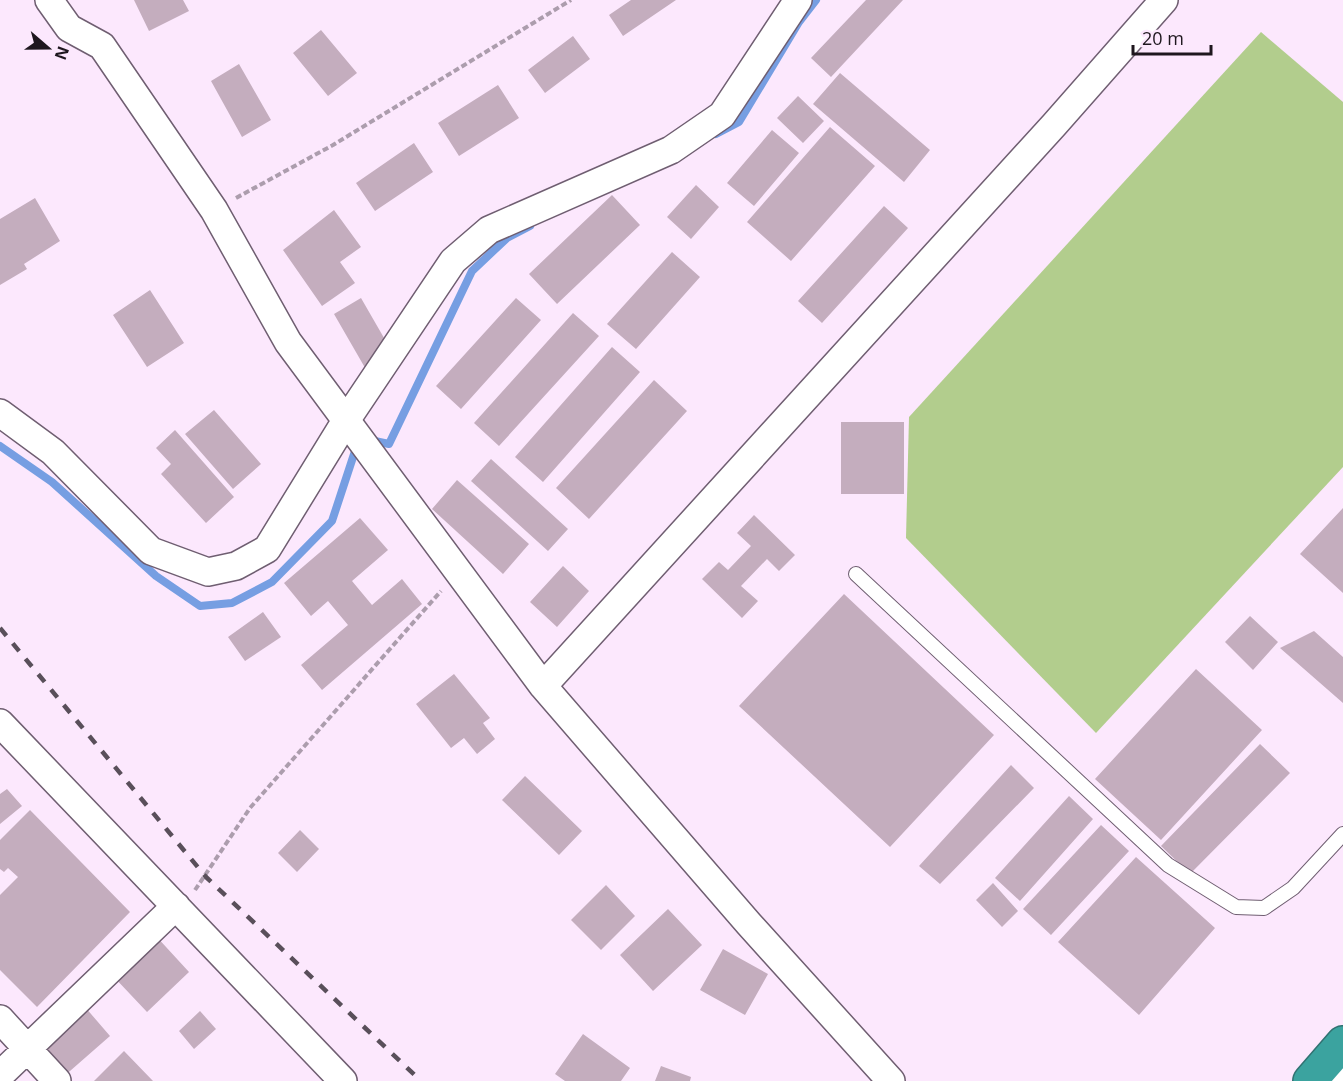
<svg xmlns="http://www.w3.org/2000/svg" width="1343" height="1081" viewBox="0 0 1343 1081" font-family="'Open Sans',sans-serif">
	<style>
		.pitch { fill: #b2cd8d }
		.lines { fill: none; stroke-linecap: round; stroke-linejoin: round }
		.stream { stroke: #769ee2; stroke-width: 8 }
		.building { fill: #c4adbe }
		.lane-casing { stroke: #6f5e71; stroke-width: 16 }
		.street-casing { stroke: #6f5e71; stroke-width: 30 }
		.highway-casing { stroke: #317272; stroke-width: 36 }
		.path { stroke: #ac9dad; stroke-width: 4; stroke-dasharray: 6 3; stroke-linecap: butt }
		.lane { stroke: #fff; stroke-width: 14 }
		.street { stroke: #fff; stroke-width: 27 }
		.highway { stroke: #3ba39f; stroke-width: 33 }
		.rail { stroke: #594f5a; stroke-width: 4.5; stroke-dasharray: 10 10; stroke-linecap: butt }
	</style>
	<rect width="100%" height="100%" fill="#fce8fd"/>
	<path class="pitch" d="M1261,32L1343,102V467L1096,733L906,538L909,417Z"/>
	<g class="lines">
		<path class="stream" d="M716,134L739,122L799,22L816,0
			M370,440L389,444L472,271L507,238L530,226
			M0,446L52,482L156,576L200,606L232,603L272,582L332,521L357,445"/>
	</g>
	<path class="building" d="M134,0H183L189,11L149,31Z
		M631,0H676L623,36L609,15Z
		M866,0H903L831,77L811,58Z
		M321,30L357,73L328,96L293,53Z
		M573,36L590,59L545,93L528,70Z
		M239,64L271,120L242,137L211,81Z
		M840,73L930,150L904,182L813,104Z
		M498,85L519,118L459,156L438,123Z
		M798,96L824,121L803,143L777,118Z
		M830,127L875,166L791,261L747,222Z
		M772,130L799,153L754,206L727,183Z
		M414,143L433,172L375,211L356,183Z
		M696,185L719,207L691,239L667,217Z
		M612,195L640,225L557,304L529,274Z
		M35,198L60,241L24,264L27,269L0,285V219Z
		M884,206L908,228L822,323L798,301Z
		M334,210L361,247L340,262L355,283L322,306L283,250Z
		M672,252L700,277L636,349L607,324Z
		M150,290L184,343L147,367L113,315Z
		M361,298L395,357L368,373L334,314Z
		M516,298L541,320L461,409L436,386Z
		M573,313L599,336L499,446L474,423Z
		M612,347L640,372L543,482L515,457Z
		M654,380L687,411L589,519L556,488Z
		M214,410L261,464L233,489L185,434Z
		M841,422H904V494H841Z
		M175,430L234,497L206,523L161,474L171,464L156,448Z
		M491,459L568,529L548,551L471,481Z
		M457,480L529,544L503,574L432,509Z
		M1343,508V593L1300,554Z
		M754,515L795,555L779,571L767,559L741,586L758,601L742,618L702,579L719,562L728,570L751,546L737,533Z
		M360,518L388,550L352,581L372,605L402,579L422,604L322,690L301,665L348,625L328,601L311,616L284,583Z
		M563,566L589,591L557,627L530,602Z
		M844,594L994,735L890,847L739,706Z
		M263,612L281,637L245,661L228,637Z
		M1250,616L1278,642L1253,670L1225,642Z
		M1314,631L1343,657V703L1280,648Z
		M1196,669L1262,730L1161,840L1095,779Z
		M454,674L490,718L483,723L495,739L477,754L464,738L451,748L416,704Z
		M1260,744L1290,773L1190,874L1161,846Z
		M1011,765L1034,788L940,884L919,866Z
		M525,776L582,831L559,855L502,800Z
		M7,789L22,806L0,824V794Z
		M1069,796L1093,819L1020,901L995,878Z
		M30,810L130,912L37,1007L0,970V895L18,877L8,868L4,872L0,869V840Z
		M1101,825L1129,851L1051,935L1023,909Z
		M300,830L319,849L297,872L278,853Z
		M1136,857L1215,928L1139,1015L1058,942Z
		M993,883L1018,911L1002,927L976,900Z
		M606,885L635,916L601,950L571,920Z
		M668,909L702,945L653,991L620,955Z
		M155,935L189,972L147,1012L113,976Z
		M723,949L768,974L745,1015L700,990Z
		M85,1007L110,1036L62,1078L37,1049Z
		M200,1011L216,1029L194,1049L179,1031Z
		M583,1034L630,1068L621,1081H565L555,1074Z
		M124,1051L153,1081H94Z
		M661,1066L691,1077L690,1081H655Z"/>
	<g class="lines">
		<g class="lane-casing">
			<path id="lane" d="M856,574L1168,865L1236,907L1264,908L1293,888L1343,834
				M1335,1081L1343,1071"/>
		</g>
		<g class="street-casing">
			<path id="street" d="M49,0L69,28L102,46L214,210L288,342L543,686L749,924L891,1081
				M0,413L53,452L151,551L208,572L236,566L267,549L345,422L453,261L489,230L671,150L722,115L798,0
				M543,686L1054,125L1164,0
				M0,723L343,1081
				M0,1019L57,1081
				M0,1075L176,906"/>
		</g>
		<g class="highway-casing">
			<path id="highway" d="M1310,1081L1343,1043"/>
		</g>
		<path class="path" d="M236,198L333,145L571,0
			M195,890L250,808L441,591"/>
		<use href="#lane" class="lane"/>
		<use href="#street" class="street"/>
		<use href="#highway" class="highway"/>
		<path class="rail" d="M0,628L206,877L421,1081"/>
	</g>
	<g transform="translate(48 48) rotate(110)" stroke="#fce8fd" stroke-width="4.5" paint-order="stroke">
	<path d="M0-4.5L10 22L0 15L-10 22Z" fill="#1e171e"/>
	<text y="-9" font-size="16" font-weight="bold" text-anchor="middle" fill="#1e171e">N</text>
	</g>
	<path d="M1133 45v9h78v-9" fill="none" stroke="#1e171e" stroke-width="3"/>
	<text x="1142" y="45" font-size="18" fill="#1e171e" stroke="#fce8fd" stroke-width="4.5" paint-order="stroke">20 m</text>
</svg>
